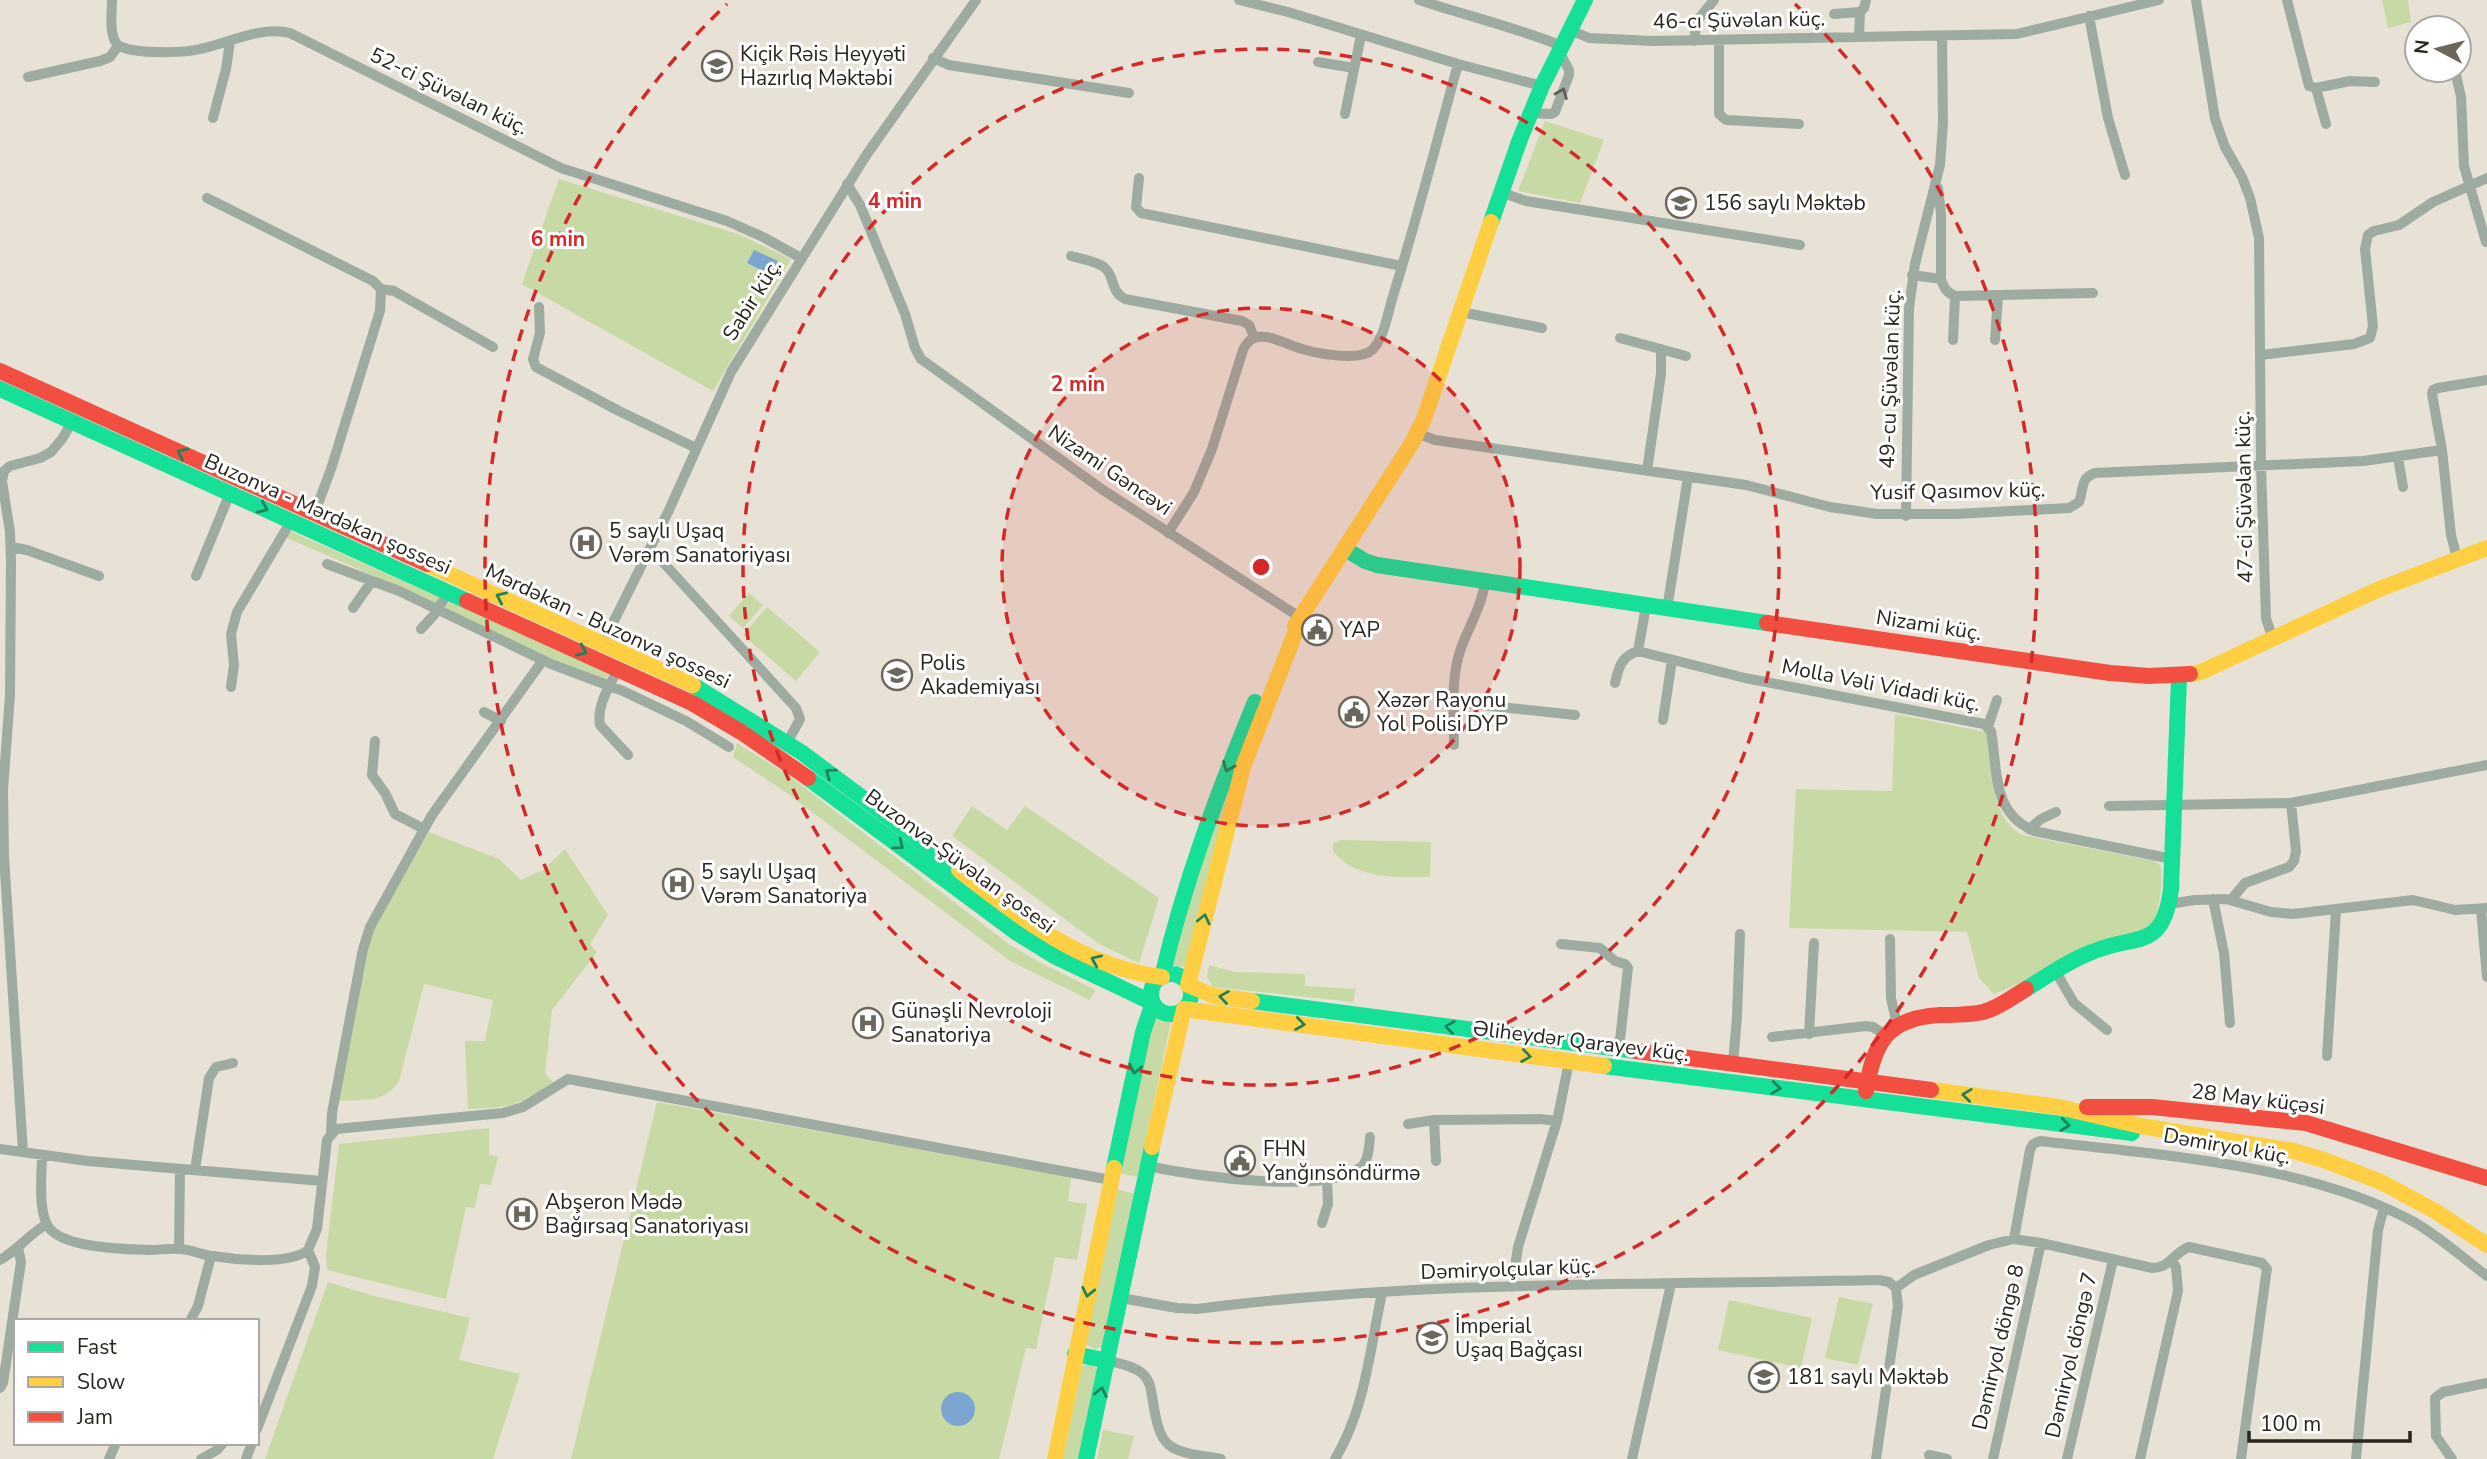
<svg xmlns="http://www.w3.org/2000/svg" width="2487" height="1459" viewBox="0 0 2487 1459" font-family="'Nunito Sans',sans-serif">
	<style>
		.green { fill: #c7d9a4 }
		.water { fill: #7aa6d1 }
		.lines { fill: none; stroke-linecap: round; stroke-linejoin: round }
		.street { stroke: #9daba1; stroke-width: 10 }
		.fast { stroke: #16e098; stroke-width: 16 }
		.slow { stroke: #ffcf43; stroke-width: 16 }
		.jam { stroke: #f24e42; stroke-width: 16 }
		.oneway { stroke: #5d6158 }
		.oneway2 { stroke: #20825a }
		.ring { fill: none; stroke: #d62828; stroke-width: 3.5; stroke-dasharray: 12 9 }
		.labels { text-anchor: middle; stroke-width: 6; stroke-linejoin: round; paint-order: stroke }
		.street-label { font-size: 21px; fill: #29251c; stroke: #fff }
		.poi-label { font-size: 21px; fill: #29251c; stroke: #fff; text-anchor: start }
		.centre { fill: #d62828; stroke: #fff; stroke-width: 3.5 }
		.ring-label { font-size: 21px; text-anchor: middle; font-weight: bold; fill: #d62828; stroke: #fff; stroke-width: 6; stroke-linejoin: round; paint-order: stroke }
	</style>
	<rect width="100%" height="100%" fill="#e7e2d5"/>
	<path class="green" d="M2382,0H2408L2411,22L2388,28Z
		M1545,121L1604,140L1580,203L1518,191Z
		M559,179L738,234L791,259L713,391L522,284Z
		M290,531L439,597L435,606L402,588L287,538Z
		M749,593L763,605L743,628L729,616Z
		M449,602L609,673L605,681L556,662L443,610Z
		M767,607L820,652L796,681L743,635Z
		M1895,714L1986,732L1988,737C1993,771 1989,816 2022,835L2154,861L2160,865C2165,879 2158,916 2151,929L1994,994L1979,978L1967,932L1789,928L1796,789L1892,791Z
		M737,743L788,775L1010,945L1041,963L1095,990L1090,1000L1010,961L784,791L733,757Z
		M1229,782L1231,783L1185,966L1177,967L1171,963L1225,783Z
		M972,806L1007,830L1025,806L1159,898L1139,963L1099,944L952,836Z
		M429,832L499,859L521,880L543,870L565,849L608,915L590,944L597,952L552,1010L545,1073L553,1082C516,1107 512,1107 468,1109L465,1041H485L493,1000L424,984L399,1081C383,1104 364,1099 338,1101L371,934Z
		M1340,840L1431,842L1430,877C1398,877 1355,880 1333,851V844Z
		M1209,965L1235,972L1305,974V986L1356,989L1353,1002L1213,987L1207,977Z
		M1154,1018H1163L1171,1022L1138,1177L1119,1173Z
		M657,1102L1071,1177L1068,1201L1087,1204L1077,1260L1055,1257L1036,1349L1026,1348L999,1459H571Z
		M489,1128V1155L498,1157L491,1185L480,1184L475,1208L466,1207L446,1299L327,1270L326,1255L339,1144Z
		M1116,1189L1135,1194L1103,1347L1094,1349L1086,1344Z
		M328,1282L374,1296L470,1318L459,1360L520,1374L493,1459H265Z
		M1839,1297L1873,1304L1858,1365L1825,1358Z
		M1729,1300L1812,1318L1801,1368L1718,1350Z
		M1091,1364L1098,1370L1080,1459H1063L1082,1366Z
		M1103,1430L1134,1436L1128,1459H1097Z"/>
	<path class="water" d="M754,250L778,261L771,275L747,263Z
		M941 1409a17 17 0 1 1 34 0a17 17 0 1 1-34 0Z"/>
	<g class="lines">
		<path class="street" d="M112,0C112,12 109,32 116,43C124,55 185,53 200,49C229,43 260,26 290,33L561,168L727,221L763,237L801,258
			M1239,0L1288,12L1458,64L1542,86
			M1419,0C1467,16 1515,27 1562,46
			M2196,0L2215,119L2225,147L2242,177L2250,198L2259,238L2261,466L2266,618L2272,637
			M2287,0L2309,86L2316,88L2350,81L2375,82
			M1834,14L1860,12
			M2089,16L2108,118L2125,175
			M1570,30L1589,38L1653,41L2017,34L2159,0
			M1859,37L1860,12L1864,8L1866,0
			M1719,40V114L1726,120L1799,124
			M1694,41L1697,21L1714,0
			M933,58L949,65L1129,93
			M1318,62L1354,68
			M2455,70L2461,97L2464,166L2486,242
			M28,77L100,61L110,57L118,46
			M2316,88L2326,124
			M1530,113L1551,114L1555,112L1569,75V70L1559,51
			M1345,114L1361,35
			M213,118L226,69L230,41
			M1139,178L1136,207L1141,213L1402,266
			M847,184L860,205L905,314L915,348L921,359L1103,490L1301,618
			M1938,188L1941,214V279C1944,288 1946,292 1955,296L2093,293
			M1500,192L1526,201L1800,245
			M207,198L373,281L381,289L380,311L331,469L315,512
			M1071,256C1081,259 1096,261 1104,267C1116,277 1109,290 1125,299L1242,321L1249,325L1254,337
			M1912,275L1941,279
			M381,289L394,291L493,347
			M539,307L540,333L533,359L536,367L619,411L696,448
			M1461,312L1542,328
			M1620,338L1686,356
			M1953,340L1955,296
			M1995,340L1998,296
			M2261,355L2354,344L2370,338L2373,326L2365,249L2368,235L2374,231L2399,225L2433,202L2487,178
			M1417,433L1435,440L1746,485L1830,507L1877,514H1955L2069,508L2079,502C2084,489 2080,478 2095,473L2363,461L2442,450
			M2398,457L2403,487
			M1647,471L1661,374V349
			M1906,516L1909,308L1915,264L1940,165L1943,123L1942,36
			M1168,533L1194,492L1212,449L1243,350C1247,343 1250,338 1258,337C1271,335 1286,344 1299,348C1314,353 1359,362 1372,350C1384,339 1388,312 1393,296C1417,219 1437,141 1458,64
			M11,547L27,550L99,576
			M648,551L661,560L796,708L800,719L787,743
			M2457,558L2451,535L2442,450L2432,394L2433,390L2438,388L2487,380
			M327,564L399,591L551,664L623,691L686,721L729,747
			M196,576L230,493
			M1646,606L1638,651L1745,678L1984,724L1991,731C1998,770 1991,812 2034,831L2172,859
			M353,608L372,581
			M1667,609L1688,477
			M421,629L434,615L449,591
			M603,643L669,510L731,372L867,154L976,0
			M619,667C611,684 596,705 600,725L628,755
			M1615,683C1619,666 1621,657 1638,651
			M231,687L234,665L231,634L237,612L291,521
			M1454,702L1575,715
			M484,712L501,721
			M1663,720L1672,660
			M1988,726L1997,700
			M375,741L372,775L385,793L395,814L424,829
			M1454,745C1454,717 1451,686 1458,658C1465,631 1482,609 1485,581
			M2109,806L2291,803L2487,765
			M2029,829L2041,819L2056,812
			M2213,899L2224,953L2230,1023
			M2231,900L2245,883L2289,867L2294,861L2296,851L2291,803
			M2169,904L2195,900L2226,899L2271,912L2293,914L2413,900L2455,910L2487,908
			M2481,909L2487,977
			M1890,939L1891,998L1897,1025
			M1561,944L1600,948L1615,961L1625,964L1628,968L1619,1049
			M2056,972L2074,1003L2107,1030
			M1809,1034L1814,943
			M1772,1037L1866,1026L1873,1027L1885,1035
			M2327,1056L2336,910
			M1733,1063L1737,1017L1740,934
			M1434,1120L1436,1161
			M1408,1124L1434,1120L1540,1119L1557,1121
			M331,1132L332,1113L363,949L370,927L432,815L543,660
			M0,1149L88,1161L322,1181
			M23,1152L4,856L3,790L10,695L11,560L10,532L2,481L4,471L10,466L40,458L51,452L62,439L72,422
			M42,1155C42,1174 37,1214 50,1229C66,1248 125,1249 149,1250C159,1250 170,1248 181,1249C192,1250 202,1255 213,1256C236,1260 290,1265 308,1250L317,1229L327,1140L336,1129L503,1113L523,1107L568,1079L1111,1180
			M1147,1166C1191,1175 1325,1196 1361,1167C1369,1161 1369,1146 1370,1137
			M195,1170L209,1078L216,1067L233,1063
			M1322,1223L1328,1204L1327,1179
			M2014,1239L2030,1150L2033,1144L2040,1141C2159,1155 2309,1164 2414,1222C2440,1237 2463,1258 2487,1276
			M179,1249L180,1169
			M0,1260C18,1250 29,1234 47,1224
			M1512,1287L1518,1247L1557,1121L1569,1062
			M1896,1288L1914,1275L1989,1245L2014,1239L2041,1243L2152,1268C2170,1268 2173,1253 2189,1247L2262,1263L2267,1269L2266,1275L2241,1459
			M1121,1298L1177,1308L1197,1309C1422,1280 1652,1285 1879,1280L1889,1282L1896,1288
			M190,1321L198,1306L211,1256
			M1108,1361C1161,1371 1146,1384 1158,1426C1160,1433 1163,1440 1169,1445C1182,1455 1206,1456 1221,1459
			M0,1388L3,1383L21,1262L18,1247
			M257,1429L312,1286L315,1267L308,1250
			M1929,1455L1947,1459
			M109,1459L116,1443
			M201,1459L217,1450L223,1443
			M246,1459L252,1443
			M1335,1459C1365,1410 1370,1349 1382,1293
			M1632,1459L1671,1284
			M1876,1459L1898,1306L1896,1288
			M1993,1459L2041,1243
			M2067,1459L2113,1260
			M2140,1459L2178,1291L2176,1267L2172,1261
			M2356,1459L2378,1230L2384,1208
			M2452,1459L2436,1436L2435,1398L2443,1392L2487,1383"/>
		<path class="fast" d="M1491,222L1520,139L1542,86L1585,0
			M0,389L467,601
			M1345,549L1365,561L1377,565L1767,623
			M693,685L801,752L959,870
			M808,778L1017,933L1054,956L1153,1003L1143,1032L1114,1168
			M1151 994a20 20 0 1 1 40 0a20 20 0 1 1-40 0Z
			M1162,977C1184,882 1218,792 1255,702
			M2026,989C2047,976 2068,961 2092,952C2136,933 2163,952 2171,889L2179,677
			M1252,1001L1636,1051
			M1604,1066L2132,1133
			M1075,1354L1108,1361
			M1086,1459L1152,1147"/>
		<path class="slow" d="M427,564L693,685
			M1295,626L1412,443L1424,419L1491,222
			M2190,674L2201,672L2377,590L2487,548
			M959,870C1020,917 1083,968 1162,977
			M1252,1001L1214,996L1188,985L1243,767L1301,618
			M1184,1009L1604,1066
			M1931,1090L2059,1107L2141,1126L2294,1151L2324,1160L2381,1182L2435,1211L2487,1245
			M1152,1147L1184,1009
			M1055,1459L1114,1168"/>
		<path class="jam" d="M0,371L427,564
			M467,601L692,703L741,732L808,778
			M1767,623L2110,673L2149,676L2190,674
			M1636,1051L1931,1090
			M1866,1091C1874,1042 1887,1018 1940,1015C1954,1015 1969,1015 1983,1012C1999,1008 2012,997 2026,989
			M2087,1107H2152L2306,1123L2487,1178"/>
	</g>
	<defs><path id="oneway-chevron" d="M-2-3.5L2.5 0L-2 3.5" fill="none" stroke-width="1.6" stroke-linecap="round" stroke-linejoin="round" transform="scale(1.75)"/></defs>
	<use class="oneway" href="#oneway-chevron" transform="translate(1562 93) rotate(-68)"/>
	<g class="oneway2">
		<use href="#oneway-chevron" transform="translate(182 453) rotate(-156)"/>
		<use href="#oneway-chevron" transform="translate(263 508) rotate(24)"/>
		<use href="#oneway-chevron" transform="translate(501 597) rotate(-156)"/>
		<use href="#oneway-chevron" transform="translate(582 651) rotate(24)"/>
		<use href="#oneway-chevron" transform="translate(1228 767) rotate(112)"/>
		<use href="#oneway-chevron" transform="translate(830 773) rotate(-144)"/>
		<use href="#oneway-chevron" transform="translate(899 845) rotate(37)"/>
		<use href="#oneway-chevron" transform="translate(1204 919) rotate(-77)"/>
		<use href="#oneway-chevron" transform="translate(1096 960) rotate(-156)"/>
		<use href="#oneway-chevron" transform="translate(1224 997) rotate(-172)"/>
		<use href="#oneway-chevron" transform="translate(1300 1024) rotate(8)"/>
		<use href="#oneway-chevron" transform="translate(1450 1027) rotate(-172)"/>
		<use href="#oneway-chevron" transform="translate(1526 1056) rotate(8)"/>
		<use href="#oneway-chevron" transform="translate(1135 1069) rotate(102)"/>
		<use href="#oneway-chevron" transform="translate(1776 1088) rotate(7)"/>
		<use href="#oneway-chevron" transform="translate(1967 1095) rotate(-173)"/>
		<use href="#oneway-chevron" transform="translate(2065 1125) rotate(7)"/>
		<use href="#oneway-chevron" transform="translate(1088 1292) rotate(102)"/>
		<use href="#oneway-chevron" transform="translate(1101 1392) rotate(-78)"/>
	</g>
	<circle cx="1261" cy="567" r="259" fill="#d62828" fill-opacity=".12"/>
	<g class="ring">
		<circle cx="1261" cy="567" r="259"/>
		<circle cx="1261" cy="567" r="518"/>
		<path d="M1795 4A776 776 0 1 1 727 4"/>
	</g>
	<defs>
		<g id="university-ring" transform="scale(1.575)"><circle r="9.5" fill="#fff" stroke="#6c675d" stroke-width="1.5"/><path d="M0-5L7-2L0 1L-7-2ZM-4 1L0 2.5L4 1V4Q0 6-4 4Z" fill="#6c675d"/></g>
		<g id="school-ring" transform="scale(1.575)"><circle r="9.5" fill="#fff" stroke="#6c675d" stroke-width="1.5"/><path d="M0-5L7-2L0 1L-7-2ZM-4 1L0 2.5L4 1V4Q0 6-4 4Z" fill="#6c675d"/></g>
		<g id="hospital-ring" transform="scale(1.575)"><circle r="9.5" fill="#fff" stroke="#6c675d" stroke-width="1.5"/><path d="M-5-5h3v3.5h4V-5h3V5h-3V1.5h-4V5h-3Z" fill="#6c675d"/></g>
		<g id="civic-ring" transform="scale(1.575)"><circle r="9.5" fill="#fff" stroke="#6c675d" stroke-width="1.5"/><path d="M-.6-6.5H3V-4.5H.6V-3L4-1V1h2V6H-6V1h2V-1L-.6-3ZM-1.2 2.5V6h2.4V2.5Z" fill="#6c675d"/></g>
	</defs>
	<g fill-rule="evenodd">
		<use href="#university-ring" x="717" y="66"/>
		<use href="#school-ring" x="1681" y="203"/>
		<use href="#hospital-ring" x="586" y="543"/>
		<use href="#civic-ring" x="1317" y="630"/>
		<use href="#university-ring" x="897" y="675"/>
		<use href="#civic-ring" x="1354" y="712"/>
		<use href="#hospital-ring" x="678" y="884"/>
		<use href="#hospital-ring" x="868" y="1023"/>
		<use href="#civic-ring" x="1240" y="1161"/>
		<use href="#hospital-ring" x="522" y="1214"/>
		<use href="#school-ring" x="1432" y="1338"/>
		<use href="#school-ring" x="1764" y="1377"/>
	</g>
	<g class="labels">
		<g class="street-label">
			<text transform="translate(1739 20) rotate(-1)" y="7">46-cı Şüvəlan küç.</text>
			<text transform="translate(449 91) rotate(26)" y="7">52-ci Şüvəlan küç.</text>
			<text transform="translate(752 300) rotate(-58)" y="7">Sabir küç.</text>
			<text transform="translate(1890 379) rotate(-88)" y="7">49-cu Şüvəlan küç.</text>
			<text transform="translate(1110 470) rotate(34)" y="7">Nizami Gəncəvi</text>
			<text transform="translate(1958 491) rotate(-1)" y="7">Yusif Qasımov küç.</text>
			<text transform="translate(2244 497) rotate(-91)" y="7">47-ci Şüvəlan küç.</text>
			<text transform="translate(328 514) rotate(24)" y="7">Buzonva - Mərdəkan şossesi</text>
			<text transform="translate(1929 625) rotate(9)" y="7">Nizami küç.</text>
			<text transform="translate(608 626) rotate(25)" y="7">Mərdəkan - Buzonva şossesi</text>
			<text transform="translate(1881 685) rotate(11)" y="7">Molla Vəli Vidadi küç.</text>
			<text transform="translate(960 861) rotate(36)" y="7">Buzonva-Şüvəlan şosesi</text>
			<text transform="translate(1581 1041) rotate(7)" y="7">Əliheydər Qarayev küç.</text>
			<text transform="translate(2258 1099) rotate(7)" y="7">28 May küçəsi</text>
			<text transform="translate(2227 1146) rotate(10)" y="7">Dəmiryol küç.</text>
			<text transform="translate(1508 1269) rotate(-2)" y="7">Dəmiryolçular küç.</text>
			<text transform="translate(1998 1347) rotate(-77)" y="7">Dəmiryol döngə 8</text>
			<text transform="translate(2071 1355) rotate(-77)" y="7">Dəmiryol döngə 7</text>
		</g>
		<g class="poi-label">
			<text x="740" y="61">Kiçik Rəis Heyyəti<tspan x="740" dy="24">Hazırlıq Məktəbi</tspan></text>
			<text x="1704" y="210">156 saylı Məktəb</text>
			<text x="609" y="538">5 saylı Uşaq<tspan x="609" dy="24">Vərəm Sanatoriyası</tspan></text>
			<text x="1340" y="637">YAP</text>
			<text x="920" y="670">Polis<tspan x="920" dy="24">Akademiyası</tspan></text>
			<text x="1377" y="707">Xəzər Rayonu<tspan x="1377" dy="24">Yol Polisi DYP</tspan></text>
			<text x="701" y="879">5 saylı Uşaq<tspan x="701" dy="24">Vərəm Sanatoriya</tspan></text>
			<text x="891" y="1018">Günəşli Nevroloji<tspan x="891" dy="24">Sanatoriya</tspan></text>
			<text x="1263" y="1156">FHN<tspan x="1263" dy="24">Yanğınsöndürmə</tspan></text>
			<text x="545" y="1209">Abşeron Mədə<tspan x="545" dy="24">Bağırsaq Sanatoriyası</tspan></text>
			<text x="1455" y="1333">İmperial<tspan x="1455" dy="24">Uşaq Bağçası</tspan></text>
			<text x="1787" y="1384">181 saylı Məktəb</text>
		</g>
	</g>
	<circle cx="1261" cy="567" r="10" class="centre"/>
	<g class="ring-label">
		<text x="895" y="208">4 min</text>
		<text x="558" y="246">6 min</text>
		<text x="1078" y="391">2 min</text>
	</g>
	<rect x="14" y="1319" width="245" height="126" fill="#ffffff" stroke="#a9a8a4" stroke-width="2"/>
	<rect x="28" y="1342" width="35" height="10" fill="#16e098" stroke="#a9a8a4" stroke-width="2"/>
	<text x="77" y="1354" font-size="21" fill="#29251c">Fast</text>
	<rect x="28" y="1377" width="35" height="10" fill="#ffcf43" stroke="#a9a8a4" stroke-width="2"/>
	<text x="77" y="1389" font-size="21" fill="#29251c">Slow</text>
	<rect x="28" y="1412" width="35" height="10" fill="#f24e42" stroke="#a9a8a4" stroke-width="2"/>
	<text x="77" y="1424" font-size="21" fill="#29251c">Jam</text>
	<g transform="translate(2438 49) rotate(277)"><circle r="33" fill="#ffffff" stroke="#a9a8a4" stroke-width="2"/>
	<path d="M0-5L12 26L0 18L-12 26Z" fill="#6c675d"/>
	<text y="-10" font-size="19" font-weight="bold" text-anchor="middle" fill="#29251c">N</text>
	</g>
	<path d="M2249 1431v10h161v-10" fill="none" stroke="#29251c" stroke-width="3.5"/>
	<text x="2260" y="1431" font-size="21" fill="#29251c" stroke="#ffffff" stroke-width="5" paint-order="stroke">100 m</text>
</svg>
